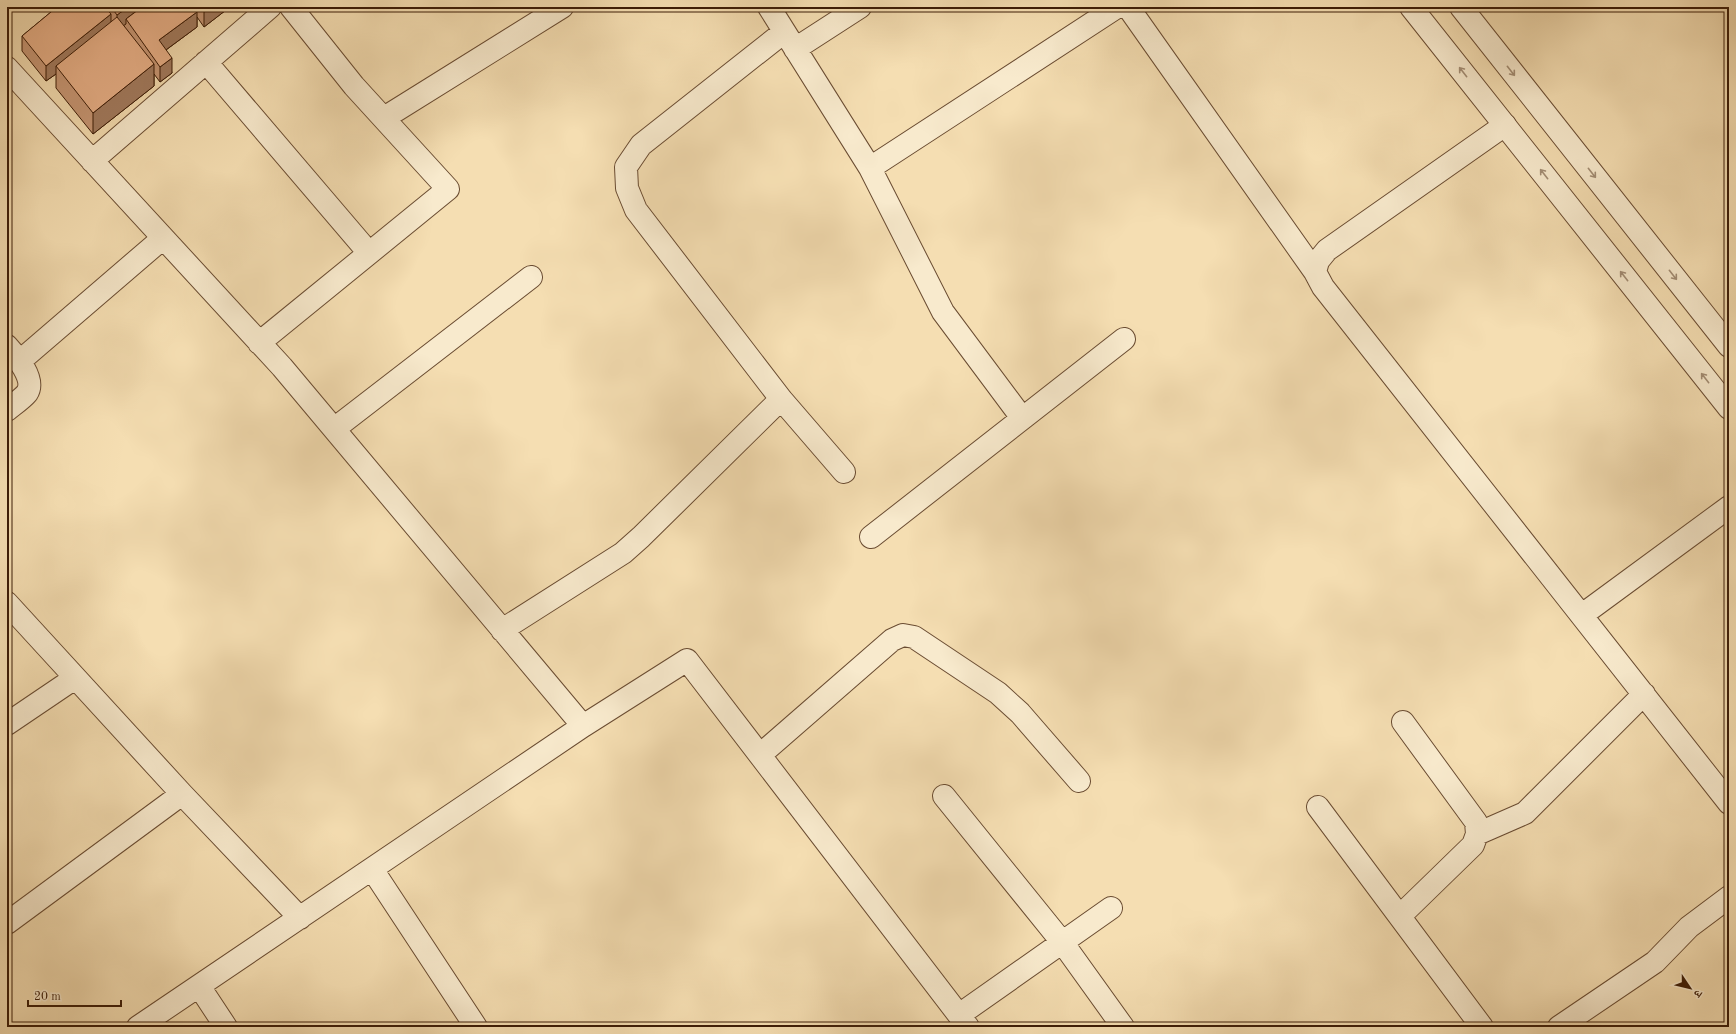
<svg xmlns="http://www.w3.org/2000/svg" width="1736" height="1034" viewBox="0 0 1736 1034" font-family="'Old Standard TT','Noto Serif Devanagari',serif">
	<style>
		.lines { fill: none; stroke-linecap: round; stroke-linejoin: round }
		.minor-casing { stroke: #6a4c32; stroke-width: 24 }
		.tertiary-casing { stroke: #6a4c32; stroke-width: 24 }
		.minor { stroke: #f8eacd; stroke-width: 22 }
		.tertiary { stroke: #f8eacd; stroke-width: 22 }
		.wall { fill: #c79775; stroke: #3c1c07 }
		.shaded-wall { fill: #a27b5f; stroke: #3c1c07 }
		.building { fill: #e7b088; stroke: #3c1c07 }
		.oneway { stroke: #a38d74 }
	</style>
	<rect width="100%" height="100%" fill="#f5deb2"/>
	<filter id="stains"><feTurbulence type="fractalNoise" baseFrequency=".005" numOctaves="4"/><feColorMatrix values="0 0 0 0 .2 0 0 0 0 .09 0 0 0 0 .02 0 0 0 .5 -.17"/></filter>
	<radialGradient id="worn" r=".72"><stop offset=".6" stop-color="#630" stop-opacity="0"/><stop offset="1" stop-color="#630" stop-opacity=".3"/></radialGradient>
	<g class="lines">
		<g class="minor-casing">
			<path id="minor" d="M769,7L870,168L943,312L1022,418
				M1128,7L1315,272
				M784,32L641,145L626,167L627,188L636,210L781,399L844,472
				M795,49L860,7
				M206,62L369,253
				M7,68L282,367L583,726L687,660L968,1027
				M384,118L562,7
				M1505,125L1327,250L1318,261L1315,272L1323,287L1729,803
				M92,161L270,7
				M870,168L1117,7
				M259,343L448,189L354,86L291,7
				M7,346C16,356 36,379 27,393C22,399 13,405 7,410
				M20,361L163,238
				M334,429L531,277
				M871,537L1124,339
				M7,603L182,794L300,918
				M1582,615L1729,507
				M502,630L623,553L641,537L781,399
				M7,724L75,678
				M760,755L892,640L903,635L914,637L998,693L1020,713L1079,781
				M944,796L1062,942L1123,1027
				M1318,807L1482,1027
				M1477,834L1525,813L1644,694
				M372,869L476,1027
				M1400,916L1473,845L1477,834L1476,822L1403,722
				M7,923L182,794
				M199,986L226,1027
				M959,1015L1111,908
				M138,1027L583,726
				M1559,1027L1655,962L1689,927L1729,897"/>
		</g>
		<g class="tertiary-casing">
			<path id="tertiary" d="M1411,7L1729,408
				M1461,7L1729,346"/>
		</g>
		<use href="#minor" class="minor"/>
		<use href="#tertiary" class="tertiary"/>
	</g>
	<path class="wall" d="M57,7H230L204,27L197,17V27L166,50L172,73L160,82L154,74V86L93,134L56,88V74L46,81L22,51V36Z"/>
	<path class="shaded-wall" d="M128,7H142L126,19V24L117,30V15Z
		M210,7H230L204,27V12Z
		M197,12V27L159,55V40Z
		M111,14V29L56,66V74L46,81V66Z
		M172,58V73L160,82V67Z
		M154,64V86L93,134V113Z"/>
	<path class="building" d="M57,7H105L111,14L46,66L22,36Z
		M111,7H128L117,15Z
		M142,7H193L197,12L159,40L172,58L160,67L126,19Z
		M201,7H210L204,12Z
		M117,17L154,64L93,113L56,66Z"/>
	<defs><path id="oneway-shaft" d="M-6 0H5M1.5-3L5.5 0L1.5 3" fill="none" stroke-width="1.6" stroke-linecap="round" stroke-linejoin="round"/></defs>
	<g class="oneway">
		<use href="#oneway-shaft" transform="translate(1511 71) rotate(52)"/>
		<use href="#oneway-shaft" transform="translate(1463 72) rotate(-128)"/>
		<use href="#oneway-shaft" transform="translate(1592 173) rotate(52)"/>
		<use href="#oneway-shaft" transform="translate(1544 174) rotate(-128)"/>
		<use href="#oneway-shaft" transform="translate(1673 275) rotate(52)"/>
		<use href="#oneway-shaft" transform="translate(1624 276) rotate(-128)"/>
		<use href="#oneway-shaft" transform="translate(1705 378) rotate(-128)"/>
	</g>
	<rect width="1736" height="1034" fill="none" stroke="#f5deb2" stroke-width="24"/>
	<rect x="8" y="8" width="1720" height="1018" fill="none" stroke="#3c1c07" stroke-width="2"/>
	<rect x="12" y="12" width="1712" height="1010" fill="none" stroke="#3c1c07"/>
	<g transform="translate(1690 988) rotate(125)" stroke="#f8eacd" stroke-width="3" paint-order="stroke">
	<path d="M0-3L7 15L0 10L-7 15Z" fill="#3c1c07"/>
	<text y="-6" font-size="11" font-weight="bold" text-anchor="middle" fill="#3c1c07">उ</text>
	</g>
	<path d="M28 1000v6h93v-6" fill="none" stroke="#3c1c07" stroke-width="2"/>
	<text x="34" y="1000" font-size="12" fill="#3c1c07" stroke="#f8eacd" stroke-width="3" paint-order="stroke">20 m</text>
	<rect width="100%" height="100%" filter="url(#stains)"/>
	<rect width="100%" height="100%" fill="url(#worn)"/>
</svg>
